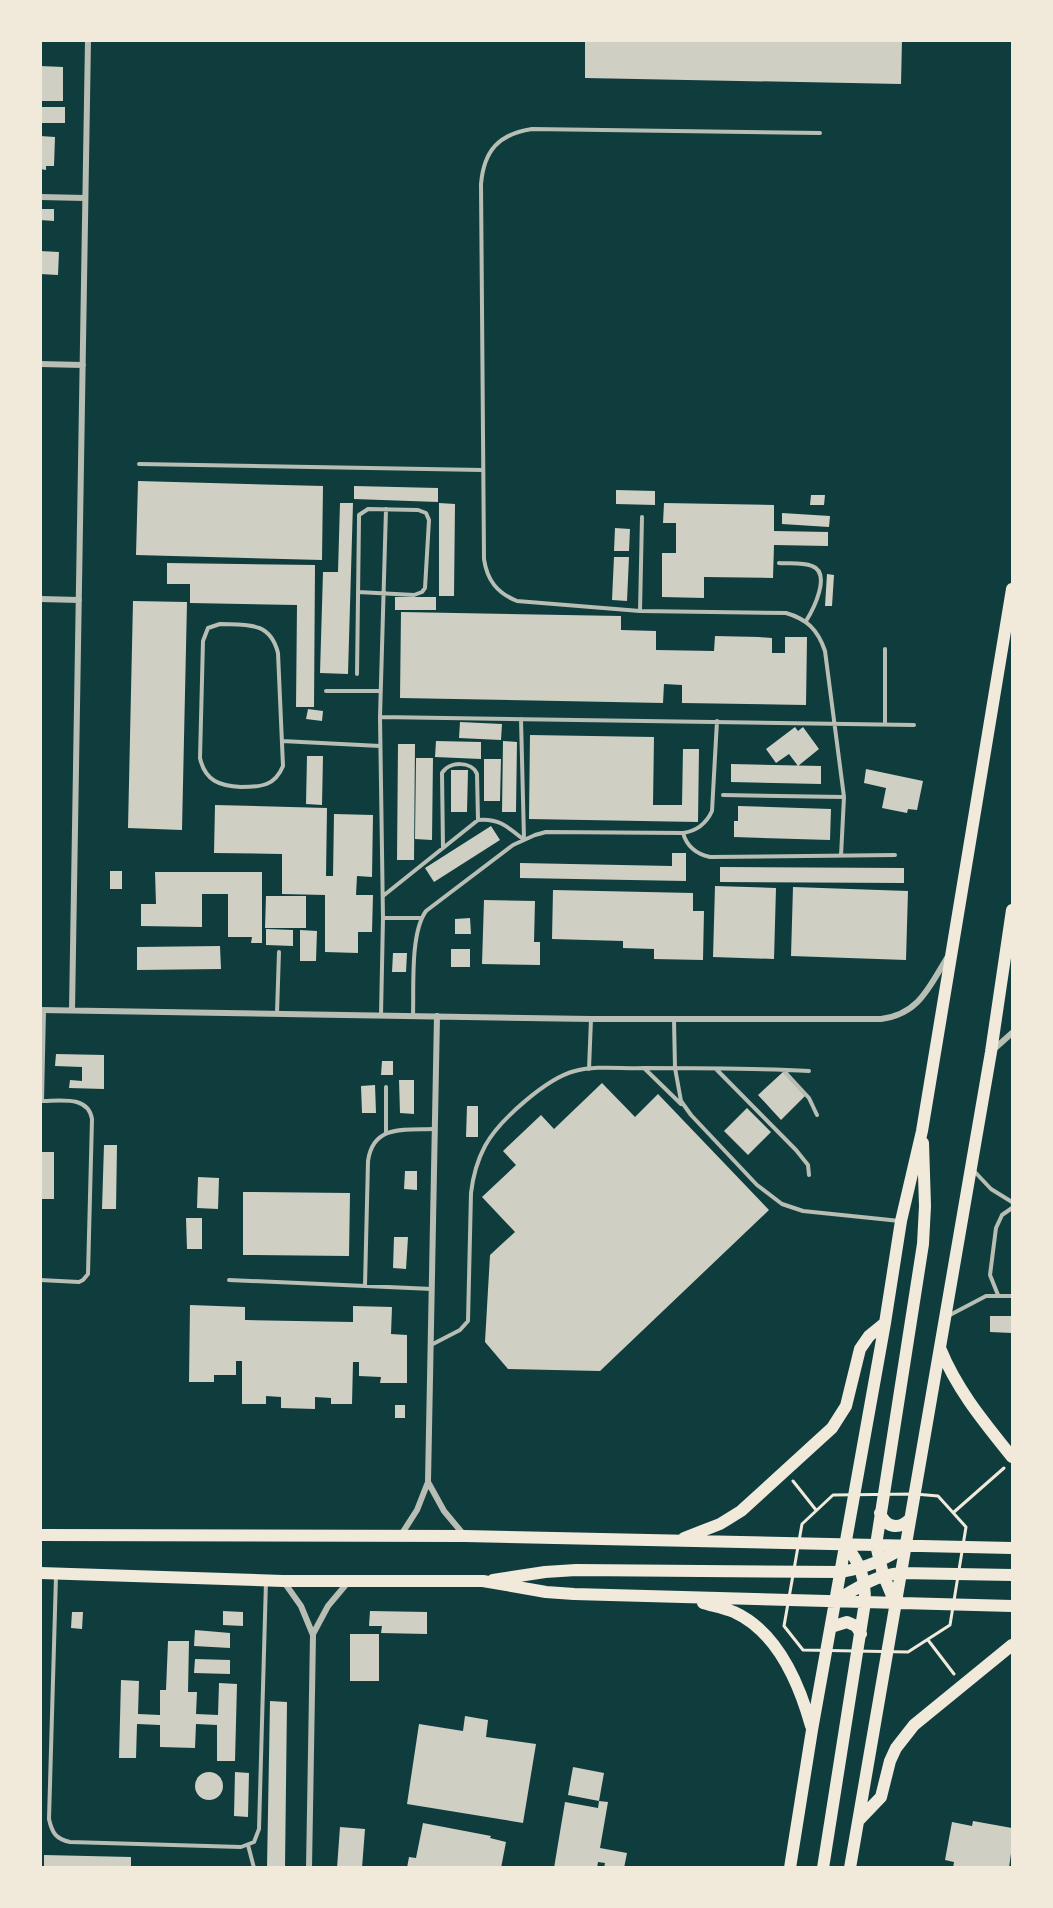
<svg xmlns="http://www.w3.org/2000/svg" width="1053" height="1908" viewBox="0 0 1053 1908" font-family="'Varela Round',sans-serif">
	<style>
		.building { fill: #cfcfc3 }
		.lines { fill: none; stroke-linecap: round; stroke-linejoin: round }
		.path { stroke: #f1e9da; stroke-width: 3 }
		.service { stroke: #b8beb3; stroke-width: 4 }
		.minor { stroke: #b8beb3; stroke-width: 6 }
		.secondary { stroke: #f1e9da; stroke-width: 12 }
	</style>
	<rect width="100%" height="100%" fill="#0f3d3e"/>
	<path class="building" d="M585,40H902L901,84L585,78Z
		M40,66L63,67V101H40Z
		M40,107H65V123H40Z
		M40,136L55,137L54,166H46V170L40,169Z
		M40,209H54V221L40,220Z
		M40,251L59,252L58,275L40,274Z
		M138,481L323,486L322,560L136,555Z
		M354,486L438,488V502L354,499Z
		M616,490L655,491V505L616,504Z
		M811,495H825L824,505H810Z
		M340,503H353L348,674L320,673L323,572H338Z
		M439,503L455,504L454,596H439Z
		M664,503L774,505V531L828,532V546L774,545L773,578L704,577V598L662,597V553H676V523H663Z
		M782,513L830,516L829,527L782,524Z
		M615,528L630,529L629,551H614Z
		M614,557H629L627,601L612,600Z
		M167,563L315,565L314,707H296L297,605L190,603V584H167Z
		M827,574L834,575L832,606H825Z
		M395,597H436V610H395Z
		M133,601L187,602L182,830L128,828Z
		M401,612L621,616V630L656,631V650L714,651L715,636L759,637L772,638V653H785V637H807L806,705L682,703V685L664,684L663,703L400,698Z
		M308,709L323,711L322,721L306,719Z
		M460,722L502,724L501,740L459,738Z
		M795,727L798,731L803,727L819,749L798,766L789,754L776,763L766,749Z
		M530,735L654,737L653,805H682L683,749H699L698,822L529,819Z
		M436,741L481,742V759L435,757Z
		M503,741L517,742L516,812H502Z
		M398,744H415L414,860H397Z
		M307,756H323L322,805L306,804Z
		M416,758H433L432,840L415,839Z
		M484,759H501L500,801H484Z
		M731,764L821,766V784L731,782Z
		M866,769L923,781L917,810L908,809L907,813L882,808L886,788L864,783Z
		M451,770H468L467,812H451Z
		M215,805L327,808L326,876H333L334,814L373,815L372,877L357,876L356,895H373L372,932H358V953L325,952V895L282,894V854L214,853Z
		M738,806L831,809L830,840L734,837V821H738Z
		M491,826L500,840L434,882L425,868Z
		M672,853H686V881L520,878V863L672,866Z
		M720,867L904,868V883L720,882Z
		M110,871H122V889H110Z
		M155,872H262V943H251L252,937H228V894H202V927L141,926V904H156Z
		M715,886L776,888L774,959L713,957Z
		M793,887L908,891L906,960L791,956Z
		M553,890L693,893V911H704L703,960L654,959V949L623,948V941L552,939Z
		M266,896H306V928H265Z
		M484,900L535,901L534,942H540V965L482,964Z
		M470,918L471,934H455V919Z
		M266,929L293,930V946L266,945Z
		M300,930L317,931L316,961H300Z
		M220,946L221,969L137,970V947Z
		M451,949H470V967H451Z
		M393,953H407L406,972H392Z
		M56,1054L104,1055V1089L69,1088L70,1080L82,1081V1067L55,1066Z
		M382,1061H393V1075H381Z
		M783,1072L805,1096L781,1120L758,1095Z
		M399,1080H414V1114L400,1113Z
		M602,1083L635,1117L658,1094L769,1210L600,1371L508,1369L485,1342L490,1255L515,1232L482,1197L516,1165L503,1151L541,1115L554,1129Z
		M375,1085L376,1113H362L361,1086Z
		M467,1106H478V1137H466Z
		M747,1108L771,1132L748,1155L724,1131Z
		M104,1145H117L116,1209H102Z
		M40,1152H54V1199H40Z
		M405,1171H417V1190L404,1189Z
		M198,1177L219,1178L218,1209L197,1208Z
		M243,1192L350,1193L349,1256L243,1255Z
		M186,1218H202V1249H187Z
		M394,1237H408L406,1269L393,1268Z
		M190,1305L245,1307V1320L353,1322V1306L392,1307L391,1334L407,1335V1383H380L381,1377L359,1376V1362H353L352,1404H331V1398L315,1397V1409L281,1408V1397L266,1396V1404H242V1361H236V1375H214V1382H189Z
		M990,1316H1012V1333L990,1332Z
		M395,1405H405V1418H395Z
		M223,1611L243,1612V1626L223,1625Z
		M370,1611L427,1612V1634L381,1633L382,1626H369Z
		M72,1612H83L82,1629L71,1628Z
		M195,1630L230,1633V1648L194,1646Z
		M350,1634H379V1681H350Z
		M168,1641H189L188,1692H197L196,1714L218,1715L219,1683L237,1684L235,1761H217V1725L196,1724L195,1748L160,1747V1725L137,1724L136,1758H119L121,1680L139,1681L138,1714L160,1715V1690H166Z
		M195,1659L230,1660V1674L194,1673Z
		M270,1701L287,1702L285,1868H267Z
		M465,1716L488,1720L486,1737L536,1744L523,1823L407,1804L419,1724L463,1731Z
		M573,1767L604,1773L599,1801L568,1795Z
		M195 1786a14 14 0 1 1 28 0a14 14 0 1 1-28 0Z
		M235,1772L249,1773L248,1817L234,1816Z
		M599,1801L608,1802L600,1848L627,1853L624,1868H604L605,1863L598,1862L597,1868H554L565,1802L598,1808Z
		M973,1821L1012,1828V1846L1009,1868H953L954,1862L945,1860L952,1822L972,1826Z
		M423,1823L491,1836L490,1838L506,1842L501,1868H407L409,1857L416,1858Z
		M340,1827L365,1829L362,1868H337Z
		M44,1855L131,1857V1868H44Z"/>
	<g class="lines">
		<path class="path" d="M793,1481L816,1510
			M915,1494L938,1496L966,1527L950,1625L908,1652L803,1650L784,1626L802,1524L833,1495Z
			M954,1512L1004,1468
			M928,1640L954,1674"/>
		<path class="service" d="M820,133L532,129C499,134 484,150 481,184L484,559C487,580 497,593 517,601L640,611L786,613C807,619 818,630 825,651L844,797L841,856
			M139,464L483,470
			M779,563C789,564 802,562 812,566C832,573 813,610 806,621
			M640,611L642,517
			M220,624C247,625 270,621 278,653L283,766C275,786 261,787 241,787C220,786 205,781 200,758L203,641L208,628Z
			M885,649V724
			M357,674L359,519V515L368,509L418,510L426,513L429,520L425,588L422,592L414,595L358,592
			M326,691H380
			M380,717L914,725
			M521,719L524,839
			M282,741L380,746
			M723,795L844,797
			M683,833C687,847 696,854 710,857L895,855
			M443,848L442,773C449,761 472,761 477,774L478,820
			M383,896L478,820C499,818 508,827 524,840
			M383,918H420
			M277,1013L279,952
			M381,1015L383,918L380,717L386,509
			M413,1016C414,987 410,933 426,911L513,845L535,835L546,832L683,833C697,831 706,824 712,811L717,721
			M674,1020L675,1068L681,1101L691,1115L757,1185L782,1204L803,1211L900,1221
			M589,1069L591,1019
			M645,1069L681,1104
			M716,1069L796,1150L808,1165L809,1175
			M784,1071L809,1098L817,1115
			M40,1101C60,1101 88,1095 92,1119L88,1274L83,1280L79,1282L40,1280
			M42,1101L44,1010
			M386,1133V1087
			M974,1171L991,1189L1012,1202
			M229,1280L432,1289
			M365,1286L368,1161C373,1124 406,1130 434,1129
			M998,1295L990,1275L996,1228L1002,1215L1012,1208
			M948,1316L986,1296H1012
			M431,1345L460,1330L468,1321L471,1193C473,1176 477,1161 485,1146C499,1120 547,1078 575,1071C597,1065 622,1069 644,1068C699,1068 754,1068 809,1071
			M56,1576L49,1819C52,1833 56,1839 70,1842L241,1847L254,1842L259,1829L266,1581
			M248,1845L254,1868"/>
		<path class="minor" d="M40,197L85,198
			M40,364L83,365
			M40,599L79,600
			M40,1010L591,1019H881C919,1014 929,987 947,958
			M72,1010L88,40
			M437,1016L428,1482L444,1511L464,1535
			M993,1050L1012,1033
			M401,1535L417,1510L428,1482
			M284,1582L301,1606L313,1635L309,1868
			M313,1634L328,1606L349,1581"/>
		<path class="secondary" d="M940,1348C957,1390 984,1422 1012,1457
			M880,1513C886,1528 899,1530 910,1519
			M40,1535L465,1536L1012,1548
			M684,1538L720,1524L741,1511L832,1428L846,1406L860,1349L869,1336L885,1323
			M40,1573L283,1581H483L546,1592L574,1594L1012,1606
			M493,1580L545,1572L576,1570L840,1572C867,1568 883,1560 906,1546
			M835,1601C857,1588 875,1575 901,1573L1012,1575
			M703,1603C713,1606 724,1608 734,1612C778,1632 799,1683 811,1726
			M895,1603L883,1574L876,1545L923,1244L925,1206L923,1143
			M831,1627L847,1622L856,1626L861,1634
			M858,1821L881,1797L890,1761L896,1748L914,1725L1012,1645
			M790,1868L812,1730L885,1323L901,1221L922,1131L1012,589
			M823,1868L865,1602C865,1579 861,1563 845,1545
			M850,1868L991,1052L1012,910"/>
	</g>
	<rect width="1053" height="1908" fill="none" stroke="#f1e9da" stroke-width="84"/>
</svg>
